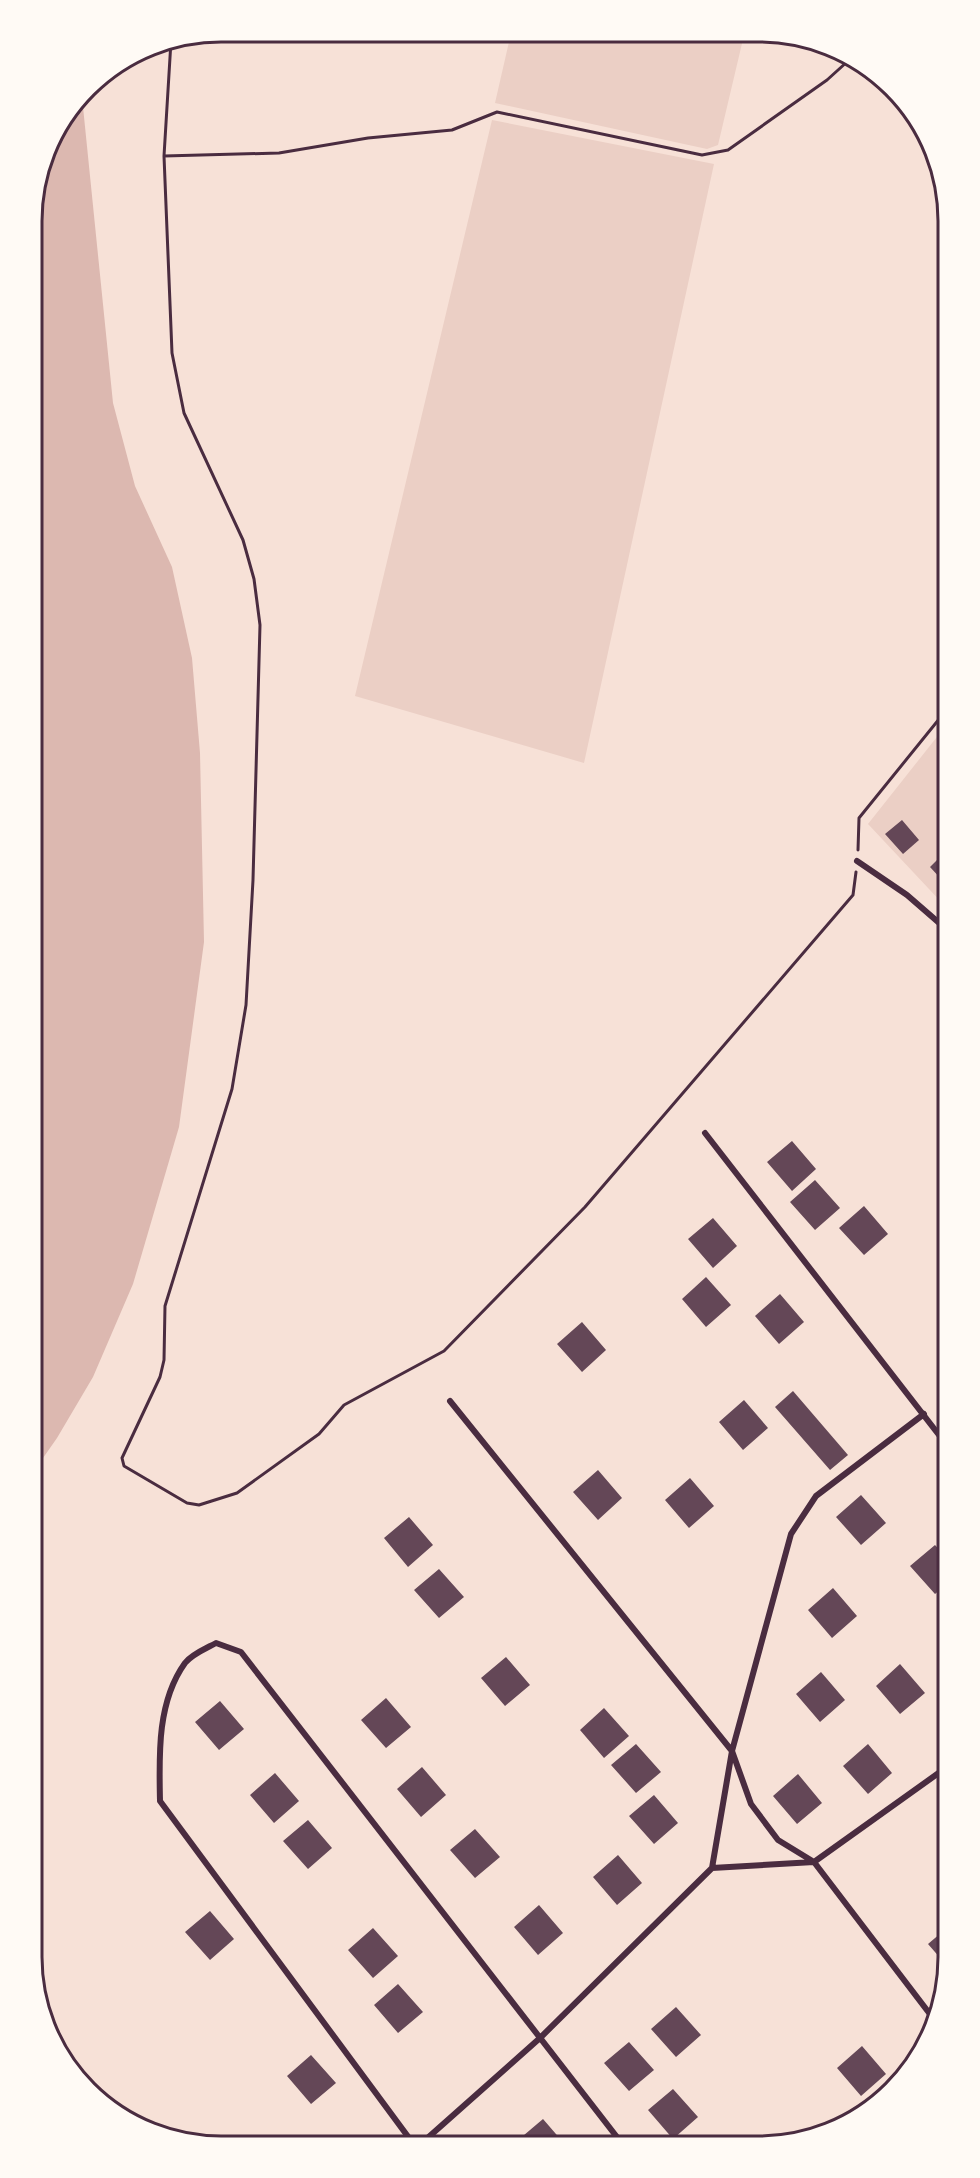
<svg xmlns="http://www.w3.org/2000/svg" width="980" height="2178" viewBox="0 0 980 2178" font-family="Inter,sans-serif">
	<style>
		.green { fill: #ebcfc5 }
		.water { fill: #dcb8b0 }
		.building { fill: #644757 }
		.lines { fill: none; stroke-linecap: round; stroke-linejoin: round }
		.path { stroke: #4a2c40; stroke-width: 3 }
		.minor { stroke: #4a2c40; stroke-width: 6 }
		.rim { fill: none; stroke: #4a2c40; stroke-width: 3 }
	</style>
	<rect width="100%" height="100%" fill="#f7e1d7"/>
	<path class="green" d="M511,33L744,35L718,145L707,149L495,103Z
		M492,120L714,164L584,763L355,696Z
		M944,728V905L868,824Z"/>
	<path class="water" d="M82,97L113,403L135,486L172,567L192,658L200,753L204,942L179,1127L133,1284L93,1377L57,1438L36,1468L32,208L51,137Z"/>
	<path class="building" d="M902,820L919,840L903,854L885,834Z
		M937,860L944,869V878L942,880L930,867Z
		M792,1141L816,1169L792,1191L767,1162Z
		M815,1180L840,1208L815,1230L790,1202Z
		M864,1206L888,1234L864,1255L839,1228Z
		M713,1218L737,1246L713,1268L688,1239Z
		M706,1277L731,1305L706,1327L682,1299Z
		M780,1294L804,1322L779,1344L755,1316Z
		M582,1322L606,1350L582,1372L557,1344Z
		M793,1391L848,1455L830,1470L775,1407Z
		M744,1400L768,1428L743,1450L719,1422Z
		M598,1470L622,1498L598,1520L573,1492Z
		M690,1478L714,1506L689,1528L665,1500Z
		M861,1495L886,1523L861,1545L836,1517Z
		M409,1517L433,1545L408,1567L384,1538Z
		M935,1545L947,1558V1584L935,1594L910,1566Z
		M439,1569L464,1597L439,1618L414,1590Z
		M833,1588L857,1616L832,1638L808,1610Z
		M506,1657L530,1685L505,1706L481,1678Z
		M900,1664L925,1693L900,1714L876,1686Z
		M821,1672L845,1700L820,1722L796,1694Z
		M386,1698L411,1727L386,1748L361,1720Z
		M220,1701L244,1729L219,1750L195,1722Z
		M604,1708L629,1736L604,1758L580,1730Z
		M636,1744L661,1772L636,1793L611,1765Z
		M868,1744L892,1773L868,1794L843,1766Z
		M422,1767L446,1795L421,1817L397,1789Z
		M275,1773L299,1801L274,1823L250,1795Z
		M798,1774L822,1803L797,1824L773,1796Z
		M654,1795L678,1823L654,1844L629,1816Z
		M308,1820L332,1848L308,1869L283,1841Z
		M475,1829L500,1857L475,1878L450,1850Z
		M618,1855L642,1883L617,1905L593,1877Z
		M539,1905L563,1933L538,1955L514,1927Z
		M210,1911L234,1939L210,1960L185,1932Z
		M948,1927V1967L928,1944Z
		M373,1928L398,1956L373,1978L348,1950Z
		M398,1984L423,2012L398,2033L374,2005Z
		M676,2007L701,2035L676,2057L651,2029Z
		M629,2042L654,2070L629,2091L604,2063Z
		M862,2046L886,2074L861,2096L837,2068Z
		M311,2055L336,2083L311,2104L287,2076Z
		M673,2089L698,2117L673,2139L648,2110Z
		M543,2119L562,2141H517Z"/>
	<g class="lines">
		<path class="path" d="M171,41L164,156L172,353L184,413L243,540L254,579L260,625L253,880L246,1005L232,1089L165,1306L164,1360L160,1377L122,1458L124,1466L187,1503L199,1505L237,1493L319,1434L344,1405L444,1351L585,1207L853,895L856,872
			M164,156L279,153L368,138L452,130L497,112L702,155L728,150L827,80L848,61
			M858,850L859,818L944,713"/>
		<path class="minor" d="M857,861L907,895L945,928
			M705,1133L946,1444
			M450,1401L732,1751L751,1804L778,1840L814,1862L936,2022
			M712,1868L814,1862L947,1767
			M412,2142L160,1801C159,1755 157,1702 185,1663C192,1654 207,1648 216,1643L241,1652L620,2141
			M423,2142L540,2038L712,1868L732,1751L791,1534L816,1496L924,1414"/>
	</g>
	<path d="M0 0H980V2178H0ZM221 42H759A179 179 0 0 1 938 221V1957A179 179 0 0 1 759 2136H221A179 179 0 0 1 42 1957V221A179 179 0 0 1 221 42Z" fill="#fffaf5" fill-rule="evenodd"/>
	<path class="rim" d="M221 42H759A179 179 0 0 1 938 221V1957A179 179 0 0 1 759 2136H221A179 179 0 0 1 42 1957V221A179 179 0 0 1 221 42Z"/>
</svg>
